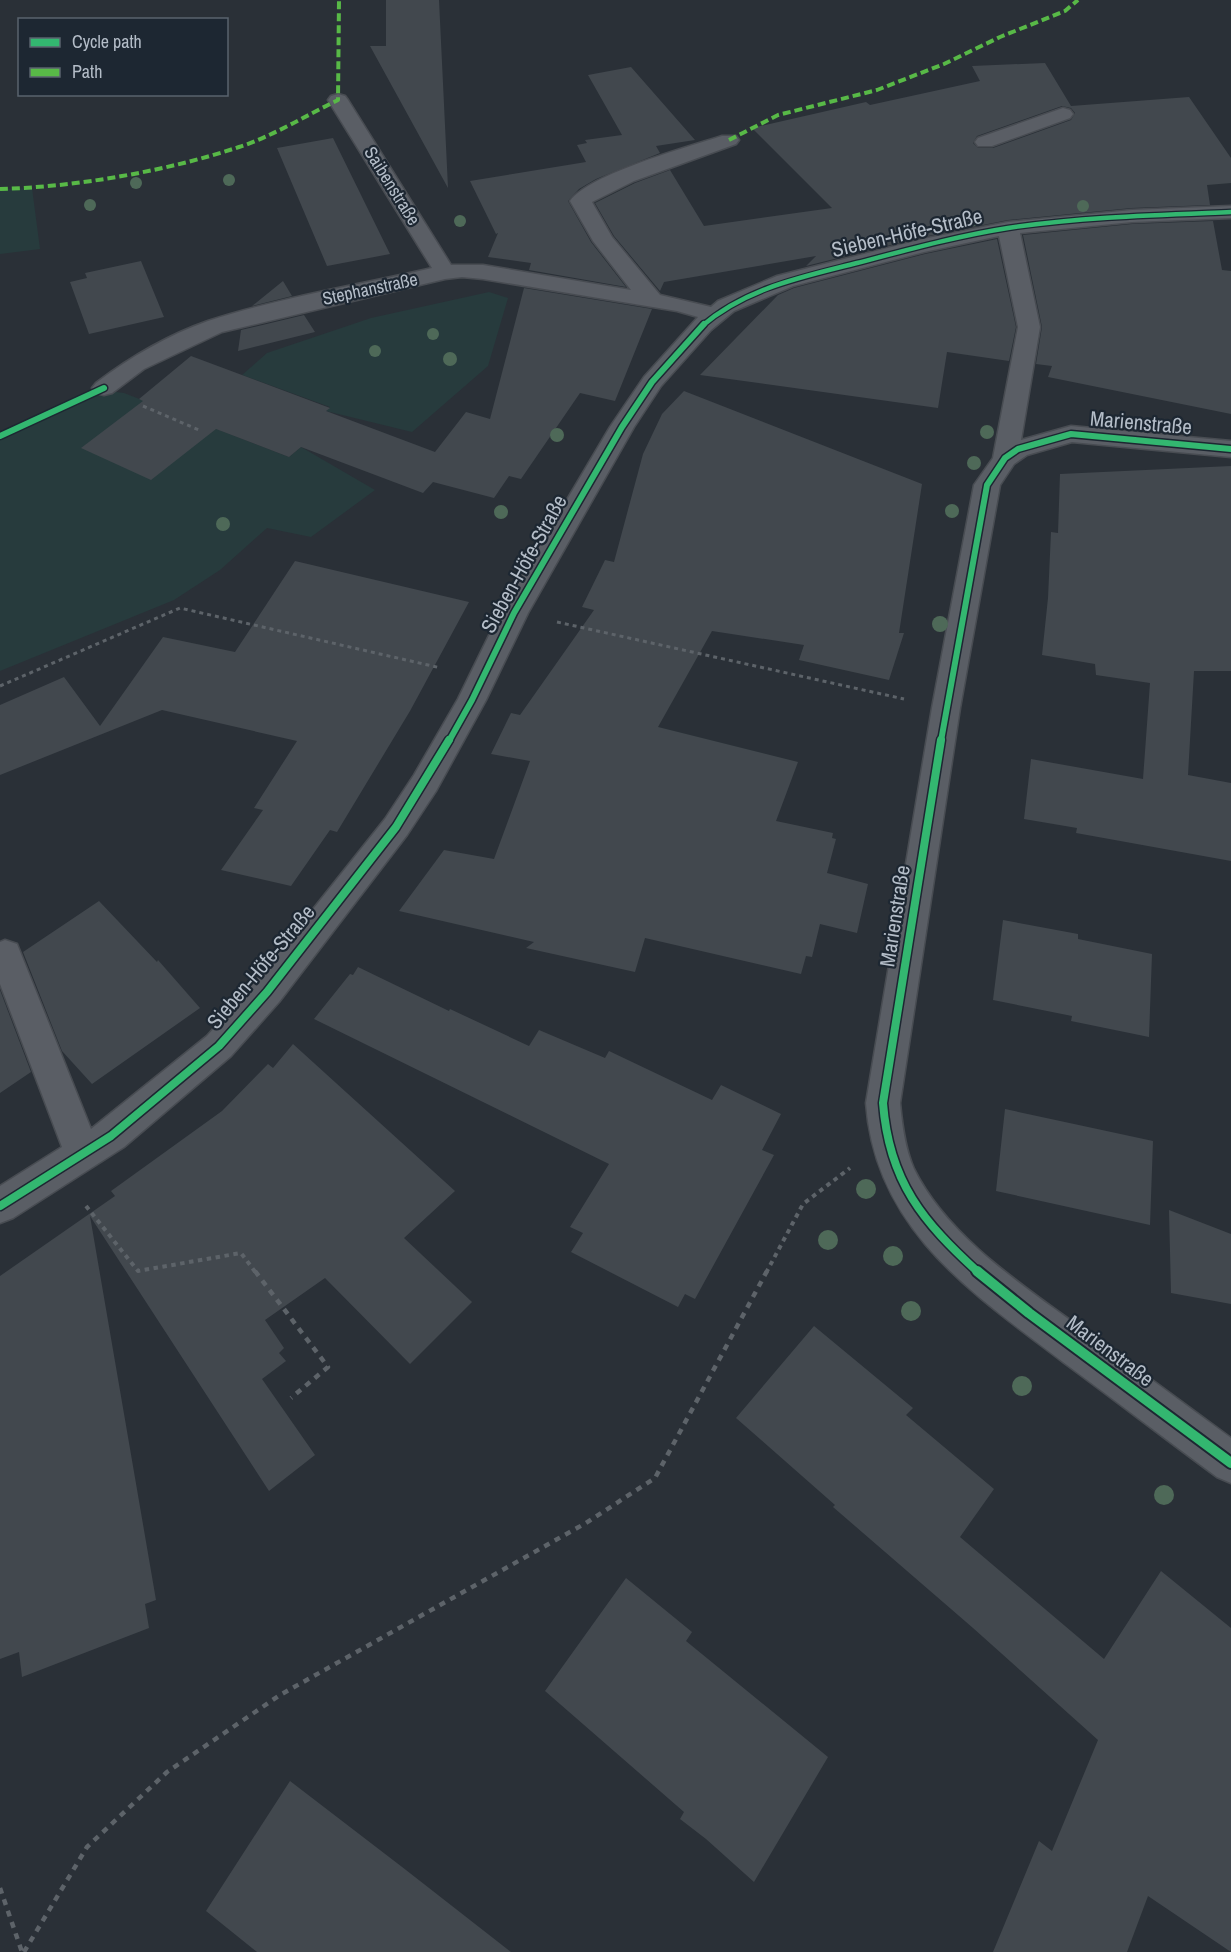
<svg xmlns="http://www.w3.org/2000/svg" width="1231" height="1952" viewBox="0 0 1231 1952" font-family="'Archivo Narrow',sans-serif">
	<style>
		.green { fill: #273b3d }
		.building { fill: #42484e; fill-rule: evenodd }
		.lines { fill: none; stroke-linecap: round; stroke-linejoin: round }
		.minor-casing { stroke: #484c52; stroke-width: 3 }
		.path-far2 { stroke: #5d6369; stroke-width: 3; stroke-dasharray: 4 4; stroke-linecap: butt }
		.path-far1 { stroke: #5d6369; stroke-width: 4; stroke-dasharray: 4.5 4.5; stroke-linecap: butt }
		.path { stroke: #5d6369; stroke-width: 4.5; stroke-dasharray: 6 6; stroke-linecap: butt }
		.minor { fill: #5a5e65; fill-rule: evenodd }
		.quiet { stroke: #58b947; stroke-width: 4; stroke-dasharray: 8 4; stroke-linecap: butt }
		.cycleway-far3-casing { stroke: #1d2732; stroke-width: 7 }
		.cycleway-far2-casing { stroke: #1d2732; stroke-width: 9 }
		.cycleway-far1-casing { stroke: #1d2732; stroke-width: 11 }
		.cycleway-casing { stroke: #1d2732; stroke-width: 14 }
		.cycleway-far3 { stroke: #33b770; stroke-width: 4.5 }
		.cycleway-far2 { stroke: #33b770; stroke-width: 6 }
		.cycleway-far1 { stroke: #33b770; stroke-width: 8 }
		.cycleway { stroke: #33b770; stroke-width: 10 }
		.tree { fill: #4e6958 }
		.labels { text-anchor: middle; stroke-width: 4.5; stroke-linejoin: round; paint-order: stroke }
		.far-street-label { font-size: 18px; fill: #b4bdc8; stroke: #1d2732 }
		.street-label { font-size: 21px; fill: #b4bdc8; stroke: #1d2732 }
	</style>
	<rect width="100%" height="100%" fill="#2a3037"/>
	<path class="green" d="M32,188L40,249L0,254V189Z
		M489,292L508,298L488,366L412,432L326,411L330,407L242,375L267,353L371,318Z
		M101,390L124,393L289,457L301,447L375,490L311,537L267,528L220,570L174,600L0,671V436Z"/>
	<path class="building" d="M386,0H439L448,188L370,46H386Z
		M1045,63L1071,106L1189,97L1231,158V183L1207,185L1210,205L1132,208L1008,220L923,237L806,266L816,256L664,282L660,291L614,236L595,203L635,183L670,170L704,226L832,208L752,128L866,102L870,105L980,81L972,66ZM1062,106L1071,108L1075,113L1071,120L993,148H978L973,143L977,136Z
		M631,67L695,140L656,146L660,153L596,179L579,189L568,201L591,242L626,287L529,270L531,263L488,257L498,233L496,234L470,181L586,162L577,145L587,143L585,140L622,135L588,75Z
		M333,138L390,254L327,266L277,148Z
		M1213,221L1222,270L1231,271V414L1048,377L1052,366L1036,364L1042,327L1023,235L1132,224Z
		M997,239L1016,327L1009,361L947,352L938,408L700,375L778,295L794,288L925,254Z
		M141,261L164,317L89,334L70,282L87,278L85,273Z
		M283,281L292,296L252,306Z
		M524,288L652,309L615,401L580,393L521,479L509,476L494,498L433,482L423,493L301,447L289,457L216,429L151,480L81,448L143,401L139,399L191,356L330,408L326,411L435,452L466,412L490,419Z
		M304,315L315,332L238,351L241,330Z
		M684,391L922,484L899,633H904L889,680L799,660L804,645L712,631L658,727L798,762L776,821L833,833L832,838L836,839L827,873L868,884L857,933L820,924L812,957L806,956L801,974L645,938L635,972L526,948L534,942L399,911L444,850L494,859L530,761L491,754L511,713L520,715L594,610L582,607L605,560L614,562L643,454L662,414Z
		M1231,466V671H1194L1188,775L1231,783V861L1076,833L1077,828L1024,819L1031,759L1143,779L1150,683L1096,675L1095,664L1042,655L1048,598L1051,532L1058,533L1060,474Z
		M295,561L469,602L410,711L337,832L330,830L291,886L221,870L263,810L254,808L297,741L162,710L0,775V705L64,677L100,726L163,637L235,652Z
		M99,901L157,962L158,960L200,1008L92,1084L62,1051L23,952Z
		M1003,920L1078,934V939L1152,954L1149,1037L1071,1021L1072,1016L993,1000Z
		M358,967L449,1011L450,1009L529,1046L539,1030L605,1058L609,1051L712,1100L721,1085L781,1114L762,1150L774,1155L695,1299L685,1294L678,1307L571,1252L583,1233L570,1227L609,1164L314,1019L350,974L353,975Z
		M0,990L31,1072L0,1093Z
		M293,1044L455,1191L404,1238L472,1302L410,1364L325,1278L265,1320L284,1348L279,1353L286,1361L262,1379L315,1455L269,1491L90,1216L156,1600L145,1604L149,1628L22,1677L19,1652L0,1659V1276L115,1196L111,1191L222,1111L268,1064L273,1068Z
		M1005,1109L1153,1141L1150,1225L996,1191Z
		M1169,1210L1231,1234V1304L1171,1293Z
		M814,1326L913,1408L906,1415L994,1489L960,1537L1104,1659L1161,1571L1231,1628V1952L1148,1896L1127,1952H993L1039,1841L1052,1851L1098,1740L973,1628L833,1507L835,1505L736,1418Z
		M626,1578L692,1632L686,1641L828,1757L754,1882L706,1839L680,1819L684,1812L545,1691Z
		M290,1781L406,1870L511,1952H257L206,1911Z"/>
	<g class="lines">
		<g class="minor-casing">
			<path id="minor" d="M338,94L345,96L348,100L451,265H483L631,290L593,241L570,201C589,174 688,147 722,136H736L739,140L736,144L634,181L592,202L612,237L660,295L711,307L718,301L777,276L923,239L1008,222L1132,210L1231,206V218L1132,222L1020,233L1040,327L1021,440L1071,426L1231,441V457L1072,442L1027,455L1014,464L1000,485L960,708L900,1103C902,1125 905,1149 914,1169C949,1240 1030,1290 1092,1336C1139,1370 1184,1404 1231,1438V1483L1217,1477C1165,1439 1115,1400 1063,1362C971,1292 875,1229 866,1103L932,708L974,485L993,458L1018,327L999,236L924,252L793,286L734,311L711,330L661,386L634,427L528,613L486,700L436,791L407,835L279,1002L231,1056L124,1147L13,1218L0,1223V1186L62,1147L0,984V942L5,940L17,944L91,1129L207,1036L255,982L385,819L414,775L458,699L500,613L610,427L644,377L698,317L677,311L483,279L462,277L445,279L222,332L144,369L112,393L104,395L96,393L92,388L96,383C129,358 168,335 208,321C278,298 359,285 432,268L328,100L331,96Z
				M1063,108L1070,110L1073,114L1070,118L992,146H978L975,142L978,138Z"/>
		</g>
		<path class="path-far2" d="M143,406L199,430
			M557,622L904,699
			M0,686L180,608L441,668"/>
		<path class="path-far1" d="M86,1206L138,1271L241,1253L256,1273
			M766,1273L803,1204L850,1168"/>
		<path class="path" d="M255,1271L328,1367L291,1398
			M0,1888L22,1952
			M24,1952L87,1847L167,1772L280,1695L586,1523L655,1478L767,1271"/>
		<use href="#minor" class="minor"/>
		<path class="quiet" d="M729,140L778,115L877,90L944,64L1000,37L1065,11L1078,0
			M0,189C76,187 167,171 239,147C271,137 307,115 338,100L339,0"/>
		<g class="cycleway-far3-casing">
			<path id="cycleway-far3" d="M702,326C746,288 802,277 857,263C907,250 957,236 1008,228C1081,217 1157,215 1231,212"/>
		</g>
		<g class="cycleway-far2-casing">
			<path id="cycleway-far2" d="M0,436L104,388
				M449,741L472,700L514,613L622,427L652,382L704,324
				M941,741L987,485L1005,458L1018,449L1071,434L1231,449"/>
		</g>
		<g class="cycleway-far1-casing">
			<path id="cycleway-far1" d="M941,740L883,1103C889,1182 923,1222 979,1273
				M0,1206L111,1136L219,1046L267,992L396,827L449,740"/>
		</g>
		<g class="cycleway-casing">
			<path id="cycleway" d="M977,1271L1029,1313L1231,1463"/>
		</g>
		<use href="#cycleway-far3" class="cycleway-far3"/>
		<use href="#cycleway-far2" class="cycleway-far2"/>
		<use href="#cycleway-far1" class="cycleway-far1"/>
		<use href="#cycleway" class="cycleway"/>
	</g>
	<g class="tree">
		<circle cx="229" cy="180" r="6"/>
		<circle cx="136" cy="183" r="6"/>
		<circle cx="90" cy="205" r="6"/>
		<circle cx="1083" cy="206" r="6"/>
		<circle cx="976" cy="220" r="6"/>
		<circle cx="460" cy="221" r="6"/>
		<circle cx="433" cy="334" r="6"/>
		<circle cx="375" cy="351" r="6"/>
		<circle cx="450" cy="359" r="7"/>
		<circle cx="987" cy="432" r="7"/>
		<circle cx="557" cy="435" r="7"/>
		<circle cx="974" cy="463" r="7"/>
		<circle cx="952" cy="511" r="7"/>
		<circle cx="501" cy="512" r="7"/>
		<circle cx="223" cy="524" r="7"/>
		<circle cx="940" cy="624" r="8"/>
		<circle cx="866" cy="1189" r="10"/>
		<circle cx="828" cy="1240" r="10"/>
		<circle cx="893" cy="1256" r="10"/>
		<circle cx="911" cy="1311" r="10"/>
		<circle cx="1022" cy="1386" r="10"/>
		<circle cx="1164" cy="1495" r="10"/>
	</g>
	<g class="labels">
		<g class="far-street-label">
			<text transform="translate(392 186) rotate(58)" y="6">Saibenstraße</text>
			<text transform="translate(370 289) rotate(-12)" y="6">Stephanstraße</text>
		</g>
		<g class="street-label">
			<text transform="translate(907 233) rotate(-13)" y="7">Sieben-Höfe-Straße</text>
			<text transform="translate(1141 423) rotate(5)" y="7">Marienstraße</text>
			<text transform="translate(524 564) rotate(-61)" y="7">Sieben-Höfe-Straße</text>
			<text transform="translate(895 916) rotate(-81)" y="7">Marienstraße</text>
			<text transform="translate(261 967) rotate(-50)" y="7">Sieben-Höfe-Straße</text>
			<text transform="translate(1110 1351) rotate(37)" y="7">Marienstraße</text>
		</g>
	</g>
	<rect x="18" y="18" width="210" height="78" fill="#1d2732" stroke="#59636e" stroke-width="1.5"/>
	<rect x="30" y="38" width="30" height="9" fill="#33b770" stroke="#59636e" stroke-width="1.5"/>
	<text x="72" y="48" font-size="18" fill="#b4bdc8">Cycle path</text>
	<rect x="30" y="68" width="30" height="9" fill="#58b947" stroke="#59636e" stroke-width="1.5"/>
	<text x="72" y="78" font-size="18" fill="#b4bdc8">Path</text>
</svg>
